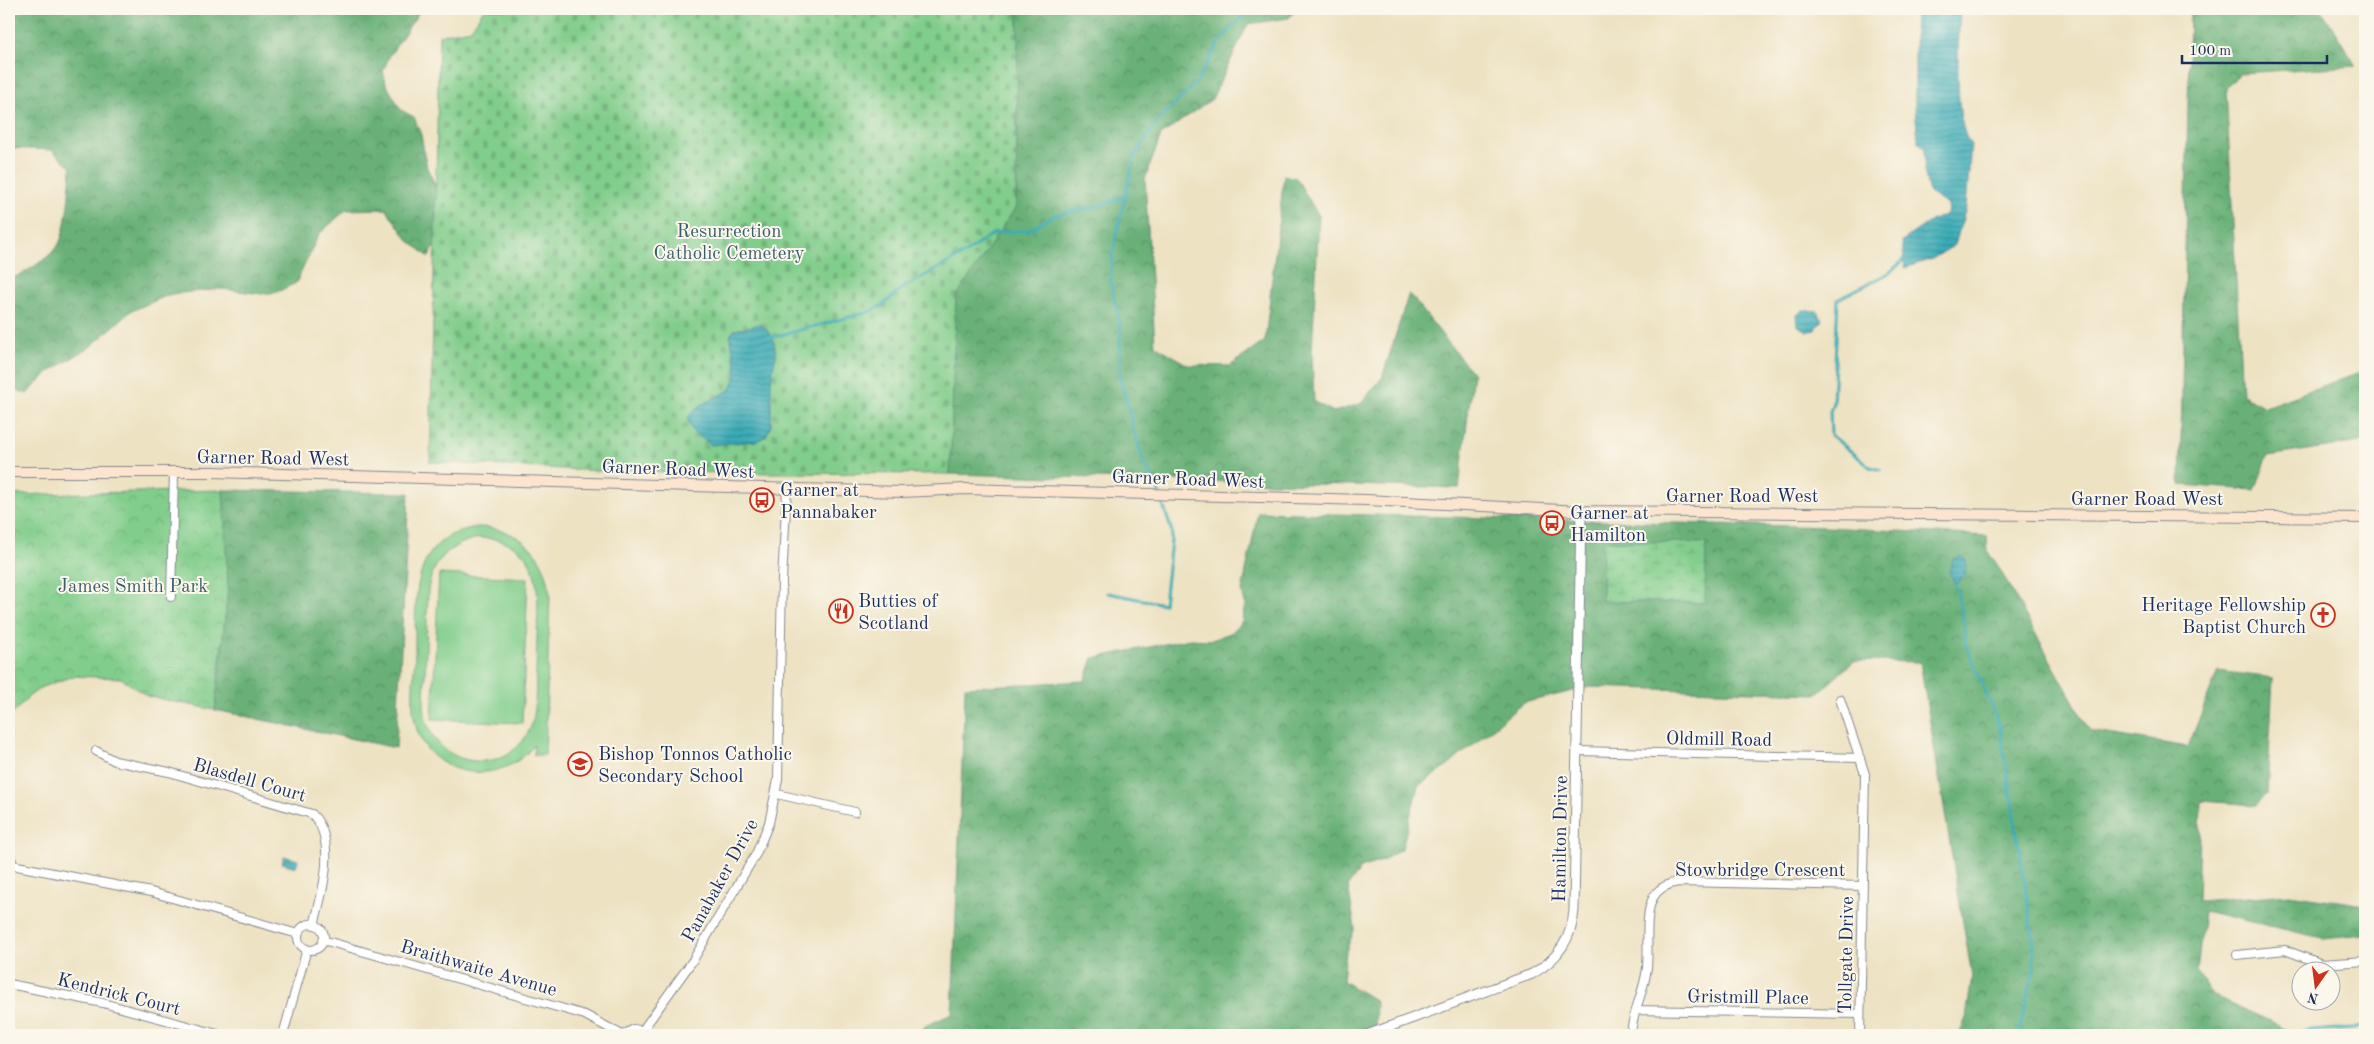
<svg xmlns="http://www.w3.org/2000/svg" width="2374" height="1044" viewBox="0 0 2374 1044" font-family="'Old Standard TT',serif">
	<style>
		.green { fill: #81cd8b; stroke: #4e7e74; fill-rule: evenodd }
		.forest { fill: url(#forest-crowns); stroke: #42706a }
		.wetland { fill: url(#wetland-marsh); stroke: #4e7e74 }
		.cemetery { fill: url(#cemetery-stones); stroke: #4e7e74 }
		.park { fill: url(#park-crowns); stroke: #4e7e74 }
		.water { fill: url(#water-rules); stroke: #2a6d8a }
		.lines { fill: none; stroke-linecap: round; stroke-linejoin: round }
		.stream { stroke: #3aabb6; stroke-width: 3 }
		.minor-casing { stroke: #848890; stroke-width: 10 }
		.tertiary-casing { stroke: #848890; stroke-width: 11 }
		.secondary-casing { stroke: #848890; stroke-width: 12 }
		.minor { stroke: #fff; stroke-width: 8 }
		.tertiary { stroke: #fff; stroke-width: 9 }
		.secondary { stroke: #fbe5cf; stroke-width: 10 }
		.labels { text-anchor: middle; stroke-width: 4; stroke-linejoin: round; paint-order: stroke }
		.park-label { font-size: 19px; fill: #3a5e6c; stroke: #fbf7ec }
		.street-label { font-size: 19px; fill: #1b2f5e; stroke: #fbf7ec }
		.poi-label { font-size: 19px; fill: #1b2f5e; stroke: #fbf7ec; text-anchor: start }
	</style>
	<defs>
		<pattern id="forest-crowns" width="20" height="18" patternUnits="userSpaceOnUse" patternTransform="scale(1.25)"><rect width="20" height="18" fill="#68b077"/><path d="M2 6a3 3 0 1 1 6 0M12 15a3 3 0 1 1 6 0" fill="none" stroke="#559065"/></pattern>
		<pattern id="wetland-marsh" width="20" height="14" patternUnits="userSpaceOnUse" patternTransform="scale(1.25)"><rect width="20" height="14" fill="#81cd8b"/><path d="M1 5h8M5 5V1M11 12h8M15 12V8" fill="none" stroke="#6fb07a"/></pattern>
		<pattern id="cemetery-stones" width="16" height="16" patternUnits="userSpaceOnUse" patternTransform="scale(1.25)"><rect width="16" height="16" fill="#81cd8b"/><path d="M2 7V4a2 2 0 0 1 4 0v3zM10 15v-3a2 2 0 0 1 4 0v3z" fill="#6fb07a"/></pattern>
		<pattern id="park-crowns" width="20" height="18" patternUnits="userSpaceOnUse" patternTransform="scale(1.25)"><rect width="20" height="18" fill="#81cd8b"/><path d="M2 6a3 3 0 1 1 6 0M12 15a3 3 0 1 1 6 0" fill="none" stroke="#6fb07a"/></pattern>
		<pattern id="water-rules" width="6" height="5" patternUnits="userSpaceOnUse" patternTransform="scale(1.25)"><rect width="6" height="5" fill="#3aabb6"/><path d="M0 2.5h6" fill="none" stroke="#308c97"/></pattern>
	</defs>
	<rect width="100%" height="100%" fill="#fbf7ec"/>
	<filter id="ink" filterUnits="userSpaceOnUse"><feTurbulence type="fractalNoise" baseFrequency=".02" numOctaves="2"/><feDisplacementMap in="SourceGraphic" scale="10" xChannelSelector="R" yChannelSelector="G"/><feConvolveMatrix kernelMatrix="1 2 1 2 8 2 1 2 1" color-interpolation-filters="sRGB"/></filter>
	<filter id="wash" filterUnits="userSpaceOnUse"><feTurbulence type="fractalNoise" baseFrequency=".0096" numOctaves="4" result="noise"/><feDisplacementMap in="SourceGraphic" scale="20" xChannelSelector="R" yChannelSelector="G"/><feGaussianBlur stdDeviation="1.12" result="paint"/><feColorMatrix in="noise" values="0 0 0 0 0 0 0 0 0 0 0 0 0 0 0 0 0 1.4 0 .05"/><feComposite in="paint" operator="in"/></filter>
	<g filter="url(#wash)">
		<rect width="100%" height="100%" fill="#ede2c2"/>
		<path class="green" d="M477,527C519,527 548,554 550,596L545,755H534V745C504,786 434,781 417,730C409,706 414,679 415,654C416,601 408,538 477,527ZM479,538C543,539 539,589 537,637C536,661 536,685 535,709C527,782 425,777 424,703L428,591C431,562 451,543 479,538Z
			M439,574L528,578L522,723L432,719Z"/>
		<path class="forest" d="M9,9H421L390,55L383,71L386,84L401,110L414,117L421,135L427,168L443,200L442,227L429,257L408,240L386,209L346,210L319,234L296,283L277,292L262,294L222,289L171,294L131,311L90,347L49,372L27,394L9,387V280C26,272 44,262 57,247C67,235 70,184 71,167L52,150L9,148Z
			M1018,9H1296L1289,18L1248,24L1212,99L1161,135L1145,179L1155,345L1188,365L1230,366L1265,341L1284,175L1296,178L1319,216L1312,351L1314,402L1334,412L1360,404L1382,378L1409,293L1473,374L1459,488L950,474L956,296L1016,207Z
			M2190,9H2321L2356,66L2240,73L2226,88L2242,395L2265,407L2365,370V441L2268,456L2255,490L2180,485Z
			M223,490L409,493L396,748L215,710L228,588Z
			M1258,512L1828,527L1987,536L1988,553L1995,561L2090,731L2188,747L2218,671L2273,678L2267,794L2256,805L2201,801L2198,901L2289,894L2365,905V934L2322,938L2204,911L2197,972L2212,995L2301,1035H1959L1966,1018L1972,977L1920,662L1854,661L1817,694L1590,687L1523,703L1450,764L1418,786L1402,848L1384,860L1361,868L1348,886L1355,928L1346,951L1343,981L1376,1001L1375,1031L1363,1035H919L925,1026L952,1014L965,687L1085,681L1093,658L1190,639L1212,640L1232,632L1242,621L1245,604L1242,591Z"/>
		<path class="wetland" d="M1603,541L1706,543L1705,603L1602,601Z"/>
		<path class="cemetery" d="M484,9H1018L1016,207L956,297L950,474L619,472L430,462L439,35L471,29Z"/>
		<path class="park" d="M223,490L228,588L215,710L147,696L121,678L74,676L42,687L28,697L11,716L9,751V495Z"/>
		<path class="water" d="M1915,9H1960C1959,42 1952,120 1971,145L1966,208L1955,245L1932,259L1905,268L1902,241L1932,220L1947,214L1948,205L1929,193L1924,171L1925,148L1918,142L1915,107Z
			M1803,310L1817,311L1823,320L1815,330L1807,332L1797,325L1796,316Z
			M761,324L773,337L776,353L771,381V426L766,436L757,441L711,445L693,432L687,419L696,408L731,389L736,376V365L730,336L734,330Z
			M1962,556L1966,561L1965,576L1955,584L1949,572L1953,559Z
			M284,856L298,860L296,867L282,863Z"/>
		<g class="lines">
			<path class="stream" d="M773,337L869,312L883,305L901,289L964,254L994,233L1029,230L1055,215L1095,207L1124,197
				M1881,470L1870,467L1831,435L1830,411L1833,403L1838,299L1889,273L1904,260
				M1955,584L1963,617L1966,645L2000,727L2033,938L2034,969L2018,1035
				M1108,593L1164,604L1172,532L1157,486L1143,461L1120,379V325L1110,279L1113,250L1134,157L1158,121L1197,82L1220,40L1251,9
				M2278,1035L2284,1033L2365,1027"/>
		</g>
	</g>
	<g filter="url(#ink)">
		<g class="lines">
			<g class="minor-casing">
				<path id="minor" d="M171,597L174,472
					M1840,699L1865,774L1860,1035
					M96,751L115,761L169,772L312,814C338,839 322,895 314,925
					M1577,751L1860,758
					M777,794L855,812
					M9,855L12,861L9,870
					M12,865L151,892L298,934
					M298 937a13 13 0 1 1 26 0a13 13 0 1 1-26 0Z
					M323,940L585,1015L622,1035
					M2237,955L2285,950L2322,964L2365,961
					M9,984L103,1003L221,1035
					M1635,1010L1860,1014
					M642,1031L693,960L756,854L769,823L778,780L782,580L787,489
					M283,1035L307,949
					M623,1035L634,1029L642,1031L647,1035
					M1631,1035C1632,1011 1645,991 1647,967C1649,948 1644,915 1653,898C1658,888 1667,884 1678,882L1863,886"/>
			</g>
			<g class="tertiary-casing">
				<path id="tertiary" d="M1367,1035L1532,974C1557,960 1572,940 1574,910L1581,511"/>
			</g>
			<g class="secondary-casing">
				<path id="secondary" d="M9,472H212L902,492L966,489L1037,491L1366,500L1581,511L2365,518"/>
			</g>
			<use href="#minor" class="minor"/>
			<use href="#tertiary" class="tertiary"/>
			<use href="#secondary" class="secondary"/>
		</g>
	</g>
	<defs>
		<g id="bus-ring" transform="scale(1.25)"><circle r="9.5" fill="#fbf7ec" stroke="#c8321e" stroke-width="1.5"/><path d="M-5-6H5V4H4V6H2V4H-2V6H-4V4H-5ZM-3.5-4V0h7V-4ZM-3.5 1.2v1.5H-2V1.2ZM2 1.2v1.5H3.5V1.2Z" fill="#c8321e"/></g>
		<g id="restaurant-ring" transform="scale(1.25)"><circle r="9.5" fill="#fbf7ec" stroke="#c8321e" stroke-width="1.5"/><path d="M-5-6h1v4h1v-4h1v4h1v-4h1v5L-1.5 .5V6h-2V.5L-5-1ZM5-6V6H3V1.5H1.5Q1.5-4 5-6Z" fill="#c8321e"/></g>
		<g id="church-ring" transform="scale(1.25)"><circle r="9.5" fill="#fbf7ec" stroke="#c8321e" stroke-width="1.5"/><path d="M-1.2-6h2.4v3.5h3.3v2.4h-3.3V6h-2.4V-.1h-3.3v-2.4h3.3Z" fill="#c8321e"/></g>
		<g id="school-ring" transform="scale(1.25)"><circle r="9.5" fill="#fbf7ec" stroke="#c8321e" stroke-width="1.5"/><path d="M0-5L7-2L0 1L-7-2ZM-4 1L0 2.5L4 1V4Q0 6-4 4Z" fill="#c8321e"/></g>
	</defs>
	<g fill-rule="evenodd">
		<use href="#bus-ring" x="762" y="500"/>
		<use href="#bus-ring" x="1552" y="523"/>
		<use href="#restaurant-ring" x="841" y="611"/>
		<use href="#church-ring" x="2323" y="615"/>
		<use href="#school-ring" x="580" y="764"/>
	</g>
	<g class="labels">
		<g class="park-label">
			<text x="729" y="237">Resurrection<tspan x="729" dy="22">Catholic Cemetery</tspan></text>
			<text x="133" y="592">James Smith Park</text>
		</g>
		<g class="street-label">
			<text transform="translate(273 457) rotate(1)" y="7">Garner Road West</text>
			<text transform="translate(678 468) rotate(2)" y="7">Garner Road West</text>
			<text transform="translate(1188 478) rotate(2)" y="7">Garner Road West</text>
			<text x="1742" y="502">Garner Road West</text>
			<text x="2147" y="505">Garner Road West</text>
			<text transform="translate(1719 738) rotate(1)" y="7">Oldmill Road</text>
			<text transform="translate(250 779) rotate(16)" y="7">Blasdell Court</text>
			<text transform="translate(1559 839) rotate(-89)" y="7">Hamilton Drive</text>
			<text x="1760" y="876">Stowbridge Crescent</text>
			<text transform="translate(719 880) rotate(-61)" y="7">Panabaker Drive</text>
			<text transform="translate(1845 955) rotate(-89)" y="7">Tollgate Drive</text>
			<text transform="translate(479 967) rotate(16)" y="7">Braithwaite Avenue</text>
			<text transform="translate(119 993) rotate(14)" y="7">Kendrick Court</text>
			<text transform="translate(1748 996) rotate(1)" y="7">Gristmill Place</text>
		</g>
		<g class="poi-label">
			<text x="780" y="496">Garner at<tspan x="780" dy="22">Pannabaker</tspan></text>
			<text x="1570" y="519">Garner at<tspan x="1570" dy="22">Hamilton</tspan></text>
			<text x="858" y="607">Butties of<tspan x="858" dy="22">Scotland</tspan></text>
			<text x="2306" y="611" text-anchor="end">Heritage Fellowship<tspan x="2306" dy="22">Baptist Church</tspan></text>
			<text x="598" y="760">Bishop Tonnos Catholic<tspan x="598" dy="22">Secondary School</tspan></text>
		</g>
	</g>
	<rect width="2374" height="1044" fill="none" stroke="#fbf7ec" stroke-width="30"/>
	<g transform="translate(2316 986) rotate(194)"><circle r="24" fill="#fbf7ec" stroke="#a1a7b3"/>
	<path d="M0-4L9 19L0 12L-9 19Z" fill="#c8321e"/>
	<text y="-8" font-size="14" font-weight="bold" text-anchor="middle" fill="#1b2f5e">N</text>
	</g>
	<path d="M2182 55v8h145v-8" fill="none" stroke="#1b2f5e" stroke-width="2.5"/>
	<text x="2189" y="55" font-size="15" fill="#1b2f5e" stroke="#fbf7ec" stroke-width="4" paint-order="stroke">100 m</text>
</svg>
